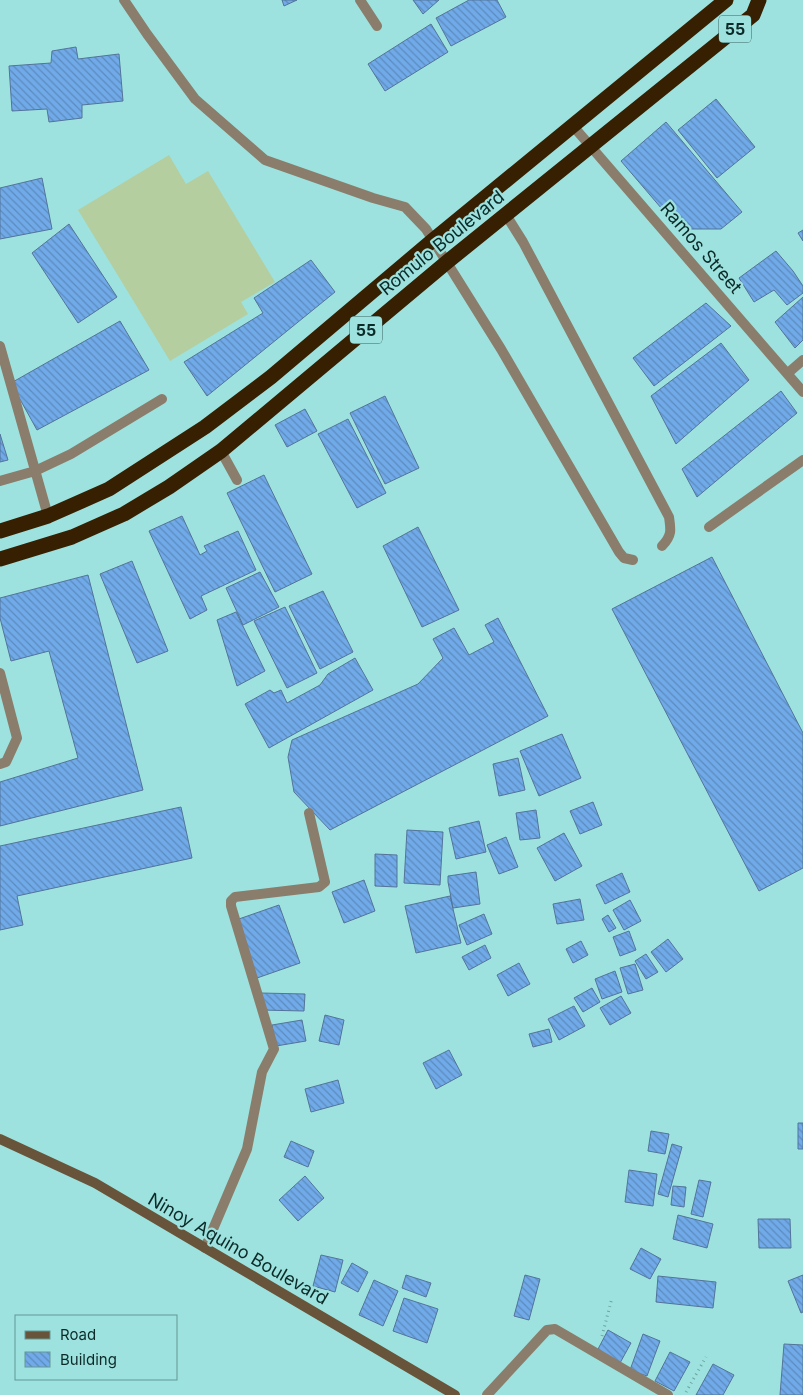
<svg xmlns="http://www.w3.org/2000/svg" width="803" height="1395" viewBox="0 0 803 1395" font-family="Inter,sans-serif">
	<style>
		.garden { fill: #b4cea0 }
		.building { fill: url(#building-back-hatch); stroke: #537499 }
		.lines { fill: none; stroke-linecap: round; stroke-linejoin: round }
		.path { stroke: #6da5a1; stroke-width: 3; stroke-dasharray: 1 4; stroke-linecap: butt }
		.lane { stroke: #8b7d6b; stroke-width: 10 }
		.street { stroke: #8b7d6b; stroke-width: 10 }
		.secondary { stroke: #68543a; stroke-width: 10 }
		.highway { stroke: #362001; stroke-width: 15 }
		.labels { text-anchor: middle; stroke-width: 4.5; stroke-linejoin: round; paint-order: stroke }
		.shield { fill: #9de2de; stroke: #38615f; stroke-width: 1 }
		.shield-label { font-size: 16px; font-weight: bold; fill: #0c2a28 }
		.street-label { font-size: 18px; fill: #0c2a28; stroke: #9de2de }
	</style>
	<defs>
		<pattern id="building-back-hatch" width="6" height="6" patternUnits="userSpaceOnUse" patternTransform="scale(1.25)"><rect width="6" height="6" fill="#71aae9"/><path d="M-1 5l2 2M0 0l6 6M5-1l2 2" fill="none" stroke="#5b8bbd"/></pattern>
	</defs>
	<rect width="100%" height="100%" fill="#9de2de"/>
	<path class="garden" d="M169,155L186,184L208,171L275,282L241,302L248,314L170,361L78,210Z"/>
	<path class="building" d="M282,0H297L284,6Z
		M413,0H439L423,14Z
		M469,0H497L506,17L451,46L436,18Z
		M431,24L448,52L385,91L368,64Z
		M76,47L78,59L119,54L123,101L82,105V118L49,122L47,109L12,111L9,66L51,63L52,51Z
		M716,99L755,147L717,178L678,130Z
		M666,122L742,212L721,229H679L621,161Z
		M42,178L52,229L0,239V188Z
		M69,224L117,297L78,323L32,253Z
		M803,230V241L798,233Z
		M776,251L793,271L803,286V293L787,305L774,290L754,302L739,278Z
		M311,260L335,292L207,396L184,362L263,313L254,298Z
		M803,297V340L795,348L775,322Z
		M706,303L731,326L654,386L633,358Z
		M120,321L149,370L37,430L11,383Z
		M721,343L749,380L676,444L651,396Z
		M781,391L797,413L697,497L682,469Z
		M385,396L419,468L385,484L350,413Z
		M305,409L317,431L287,447L275,425Z
		M348,419L386,493L357,508L318,434Z
		M0,434L8,460L0,462Z
		M264,475L312,574L275,592L227,493Z
		M182,516L200,555L207,551L204,546L238,531L256,570L201,596L207,610L190,619L149,531Z
		M418,527L459,610L422,627L383,546Z
		M712,557L803,733V868L759,891L612,609Z
		M132,561L168,651L137,663L100,574Z
		M260,572L279,607L243,625L226,588Z
		M88,575L143,790L0,826V782L78,758L49,651L11,661L0,618V598Z
		M323,591L353,652L320,669L289,606Z
		M285,607L317,673L287,688L254,621Z
		M236,612L265,671L237,686L217,620Z
		M498,618L548,716L330,830L294,792L288,757L292,740L418,684L443,658L433,639L454,628L469,655L494,642L485,625Z
		M355,658L373,690L269,748L245,704L270,690L274,693L281,690L287,703L320,685L328,674Z
		M562,734L581,778L539,796L520,751Z
		M518,758L525,790L499,796L493,764Z
		M593,802L602,825L580,834L570,811Z
		M181,807L192,858L17,896L23,925L0,930V846Z
		M536,810L540,838L520,840L516,813Z
		M479,821L486,852L456,859L449,828Z
		M407,830L443,832L440,885L404,883Z
		M564,833L582,866L555,881L537,848Z
		M506,837L518,867L499,874L487,845Z
		M375,854L397,855V887L375,886Z
		M476,872L480,904L453,908L448,882V876Z
		M622,873L630,892L605,904L596,885Z
		M364,880L375,911L344,923L332,892Z
		M450,896L461,943L416,953L405,906Z
		M580,899L584,920L557,924L553,904Z
		M630,900L641,921L624,930L613,910Z
		M279,905L300,963L257,978L236,920Z
		M484,914L492,934L467,945L459,925Z
		M608,915L616,928L609,932L602,919Z
		M629,931L636,950L620,956L613,937Z
		M668,939L683,959L666,972L651,952Z
		M581,941L588,955L573,963L566,949Z
		M485,945L491,958L469,970L462,957Z
		M646,954L658,972L646,979L635,961Z
		M519,963L530,984L508,996L497,975Z
		M635,964L643,990L628,994L620,968Z
		M615,971L622,992L602,999L595,979Z
		M592,988L600,1002L583,1012L574,998Z
		M261,993L305,994L304,1011L261,1010Z
		M621,996L631,1013L610,1025L600,1008Z
		M574,1006L585,1026L559,1040L548,1019Z
		M325,1015L344,1020L339,1045L319,1041Z
		M302,1020L306,1041L276,1046L272,1025Z
		M549,1029L552,1042L533,1047L529,1034Z
		M449,1050L462,1075L436,1089L423,1063Z
		M338,1080L344,1103L311,1112L305,1089Z
		M798,1123H803V1149H798Z
		M651,1131L669,1134L665,1154L648,1151Z
		M291,1141L314,1151L308,1167L284,1157Z
		M672,1144L682,1147L668,1197L658,1194Z
		M629,1170L657,1174L653,1206L625,1202Z
		M305,1176L324,1198L298,1221L279,1200Z
		M699,1180L711,1182L703,1217L691,1214Z
		M673,1186L686,1187L684,1207L671,1205Z
		M678,1215L713,1224L707,1248L673,1239Z
		M758,1219H790L791,1248H759Z
		M641,1248L661,1259L650,1279L630,1269Z
		M321,1255L343,1260L335,1292L313,1286Z
		M352,1263L368,1272L358,1292L341,1283Z
		M406,1275L431,1283L426,1297L402,1288Z
		M525,1275L540,1279L529,1320L514,1316Z
		M803,1275V1312L801,1313L788,1281Z
		M658,1276L716,1282L713,1308L656,1302Z
		M374,1280L398,1291L383,1326L359,1315Z
		M404,1298L438,1309L427,1343L393,1331Z
		M608,1330L631,1343L620,1363L597,1351Z
		M643,1334L660,1341L647,1376L630,1370Z
		M784,1344L803,1345V1395H780Z
		M670,1352L690,1362L674,1391L655,1381Z
		M713,1364L734,1375L723,1395H696Z"/>
	<g class="lines">
		<path class="path" d="M602,1336L612,1298
			M686,1392L706,1357"/>
		<path class="lane" d="M124,0L147,34L195,99L265,160L373,198L405,207L426,229L501,349L619,552L624,558L633,560
			M360,0L377,26
			M506,215L523,242L669,517C671,530 672,536 662,546
			M0,346L48,516
			M221,451L237,480
			M0,481L35,471L71,454L162,399
			M709,527L803,460
			M0,673L17,738L6,762L0,764"/>
		<path class="street" d="M573,126L803,392
			M788,373L803,360
			M205,1248L247,1149L262,1072L274,1049L231,906V901L235,897L319,887L325,882L309,813
			M487,1395L547,1330L555,1329L668,1395"/>
		<path class="secondary" d="M0,1139L95,1183L455,1395"/>
		<path class="highway" d="M0,531L48,516L109,489L205,427L271,377L432,241L726,0
			M0,559L72,537L124,514L169,487L221,451L447,262L753,15L759,0"/>
	</g>
	<g class="labels">
		<g class="shield">
			<rect x="719" y="15.5" width="32" height="27" rx="4"/>
			<rect x="350" y="316.5" width="32" height="27" rx="4"/>
		</g>
		<g class="shield-label">
			<text x="735" y="35">55</text>
			<text x="366" y="336">55</text>
		</g>
		<g class="street-label">
			<text transform="translate(442 243) rotate(-39)" y="6">Romulo Boulevard</text>
			<text transform="translate(701 248) rotate(49)" y="6">Ramos Street</text>
			<text transform="translate(238 1249) rotate(30)" y="6">Ninoy Aquino Boulevard</text>
		</g>
	</g>
	<rect x="15" y="1315" width="162" height="65" fill="#9de2de" stroke="#639895"/>
	<rect x="25" y="1331" width="25" height="8" fill="#68543a" stroke="#639895"/>
	<text x="60" y="1340" font-size="15" fill="#0c2a28">Road</text>
	<rect x="25" y="1352" width="25" height="15" fill="url(#building-back-hatch)" stroke="#639895"/>
	<text x="60" y="1365" font-size="15" fill="#0c2a28">Building</text>
</svg>
